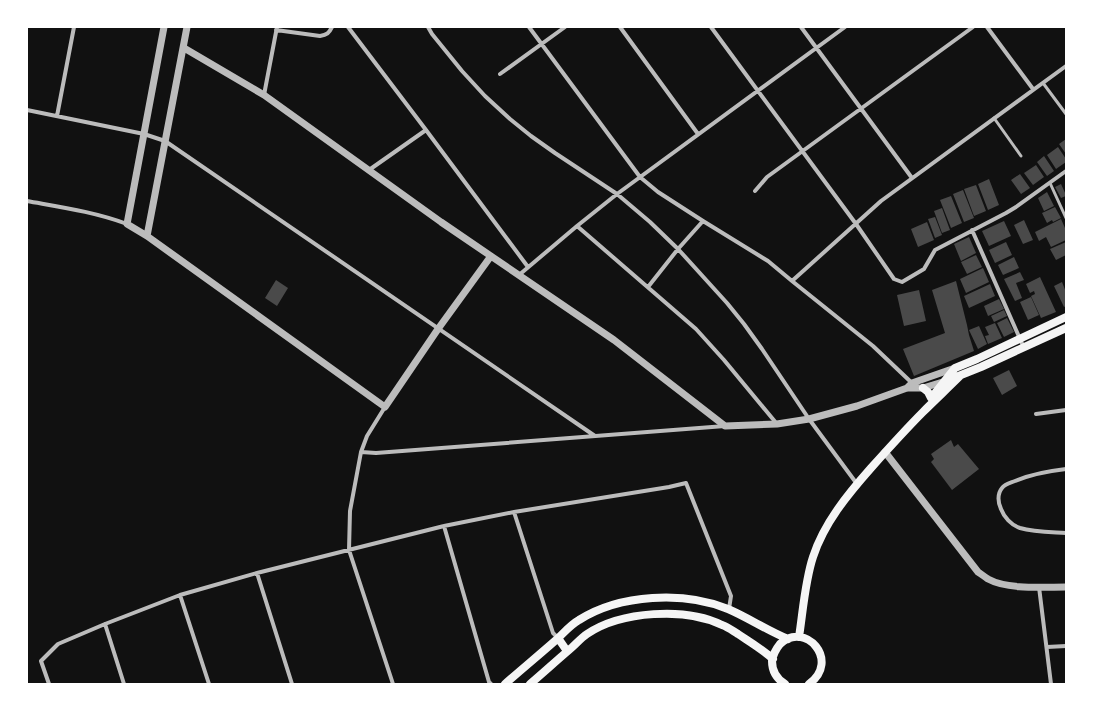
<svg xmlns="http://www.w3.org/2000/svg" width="1093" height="711" viewBox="0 0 1093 711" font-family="'PT Sans Narrow',sans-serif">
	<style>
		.building { fill: #4a4a4a }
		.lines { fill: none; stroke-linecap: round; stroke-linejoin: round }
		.service { stroke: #bcbcbc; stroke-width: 3 }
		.minor { stroke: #bcbcbc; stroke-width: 4 }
		.tertiary { stroke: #bcbcbc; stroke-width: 7 }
		.secondary { stroke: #f5f5f5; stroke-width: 8 }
	</style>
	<rect width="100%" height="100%" fill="#111"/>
	<path class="building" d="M1066,139V154L1059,144Z
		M1058,147L1066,159V162L1056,169L1047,155Z
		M1044,156L1054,171L1047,176L1037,162Z
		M1036,165L1044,177L1033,185L1024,173Z
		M1020,174L1030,188L1021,194L1011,180Z
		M989,179L999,205L988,210L978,184Z
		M1061,184L1066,195V196L1061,198L1055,187Z
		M976,185L986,211L974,216L964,189Z
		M963,190L974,218L964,222L953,194Z
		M1047,192L1054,206L1044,211L1038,198Z
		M951,196L962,223L951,228L940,200Z
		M1055,207L1061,218L1053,222L1052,220L1047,223L1042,213Z
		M942,208L950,230L942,233L934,211Z
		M935,217L942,235L935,238L928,219Z
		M1061,219L1065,228L1066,227V240L1051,247L1046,237L1039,241L1035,232Z
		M1024,220L1033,240L1023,244L1014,225Z
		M1004,221L1011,236L989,246L982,231Z
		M927,222L934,240L918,247L911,229Z
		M969,237L976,253L961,261L954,244Z
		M1006,242L1012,255L995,263L989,250Z
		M1066,242V255L1056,260L1050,249Z
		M976,255L982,267L967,274L961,262Z
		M1014,257L1019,268L1003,275L998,265Z
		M983,268L989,282L966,293L960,279Z
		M1020,272L1024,280L1016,283L1022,298L1015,301L1004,279Z
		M1040,277L1056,312L1041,318L1031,296L1035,294L1034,291L1030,293L1026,284Z
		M276,280L288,288L277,306L265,298Z
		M956,281L967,325L969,335L974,351L914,376L903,349L945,333L932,290Z
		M1062,282L1066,292V306L1064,307L1054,286Z
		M990,284L995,296L969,308L964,296Z
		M919,290L926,321L904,326L897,295Z
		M1031,297L1039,315L1028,320L1020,302Z
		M999,299L1004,309L988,316L984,306Z
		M1004,310L1007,316L994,322L991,316Z
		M1007,318L1014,332L1004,337L997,323Z
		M995,323L1002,338L988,344L985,336L989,335L985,327Z
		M979,326L987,344L978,349L969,330Z
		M1009,370L1017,386L1002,395L993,378Z
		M951,440L954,447L958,444L979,469L952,490L931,462L934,459L931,454Z"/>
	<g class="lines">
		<path class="service" d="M1043,83L1066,114
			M994,118L1021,156
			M1050,183L1066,218"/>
		<path class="minor" d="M348,27L426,130L528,267
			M428,27L432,34L462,71L485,96L510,119L531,136L555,153L617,194L650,222L678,249L727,303L744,324L762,349L809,419L857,484
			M529,27L640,177L658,192L703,221L768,261L792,281L873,346L912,383
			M620,27L698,134
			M711,27L856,224L894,279L902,282L924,269L935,250L1006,213L1016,207L1066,171
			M801,27L912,178
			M987,27L1033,89
			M276,30L320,36C327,35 329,33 332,27
			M500,74L565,27
			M264,95L277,27
			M27,110L144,134L165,141L595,436
			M57,116L74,27
			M369,170L426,130
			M755,191L767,177L973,27
			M27,201C60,207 95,212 127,224
			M577,226L696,329L724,360L777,424
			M972,230L1024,348
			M519,275L577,226L617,194L845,27
			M792,281L881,201L1066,66
			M648,287L678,249L703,221
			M385,407L367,436L361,452L350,511L349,550L393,684
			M1036,414L1066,410
			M361,452L376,453L725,426
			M1066,469C1048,471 1032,474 1015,481C1010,483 1005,484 1002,488C997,494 998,503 1001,509C1004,517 1011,525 1020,528C1034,532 1051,532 1066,533
			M514,512L553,633L558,638
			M444,526L489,682L491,684
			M257,573L292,684
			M1039,587L1051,684
			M180,595L209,684
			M105,624L124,684
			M1047,647L1066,646
			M49,684L41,661L58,644L105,624L180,595L257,573L444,526L514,512L669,487L686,483L731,596L729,609"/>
		<path class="tertiary" d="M164,27L127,224L147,236L385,407L438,329L491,256
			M184,48L264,95L441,222L614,340L725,426L777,424L809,419L857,406L907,388H923L946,381
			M147,236L187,27
			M907,388L912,383L955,368
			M885,452L978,572C981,574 985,577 988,579C1008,590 1044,587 1066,587"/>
		<path class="secondary" d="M956,377L981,367L1066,328
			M923,388L928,392L931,398
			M932,397L955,368L977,359L1066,317
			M799,637C803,611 805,581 813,557C824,523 848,494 871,468C888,449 905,430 923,412C935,400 948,388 960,376
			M558,638L567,651
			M505,684C522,669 539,655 556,640C563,634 570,625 579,620C620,594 684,591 728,609C749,618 768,631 788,639
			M530,684C543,673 556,661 569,650C575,645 581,638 587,634C621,611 686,607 722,625C728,627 733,631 738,634C750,642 762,649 773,659
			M785,684C777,679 772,671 772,661C773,654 776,649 780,644C805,620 841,661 809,684"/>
	</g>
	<rect width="1093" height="711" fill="none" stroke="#ffffff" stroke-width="56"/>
</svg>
